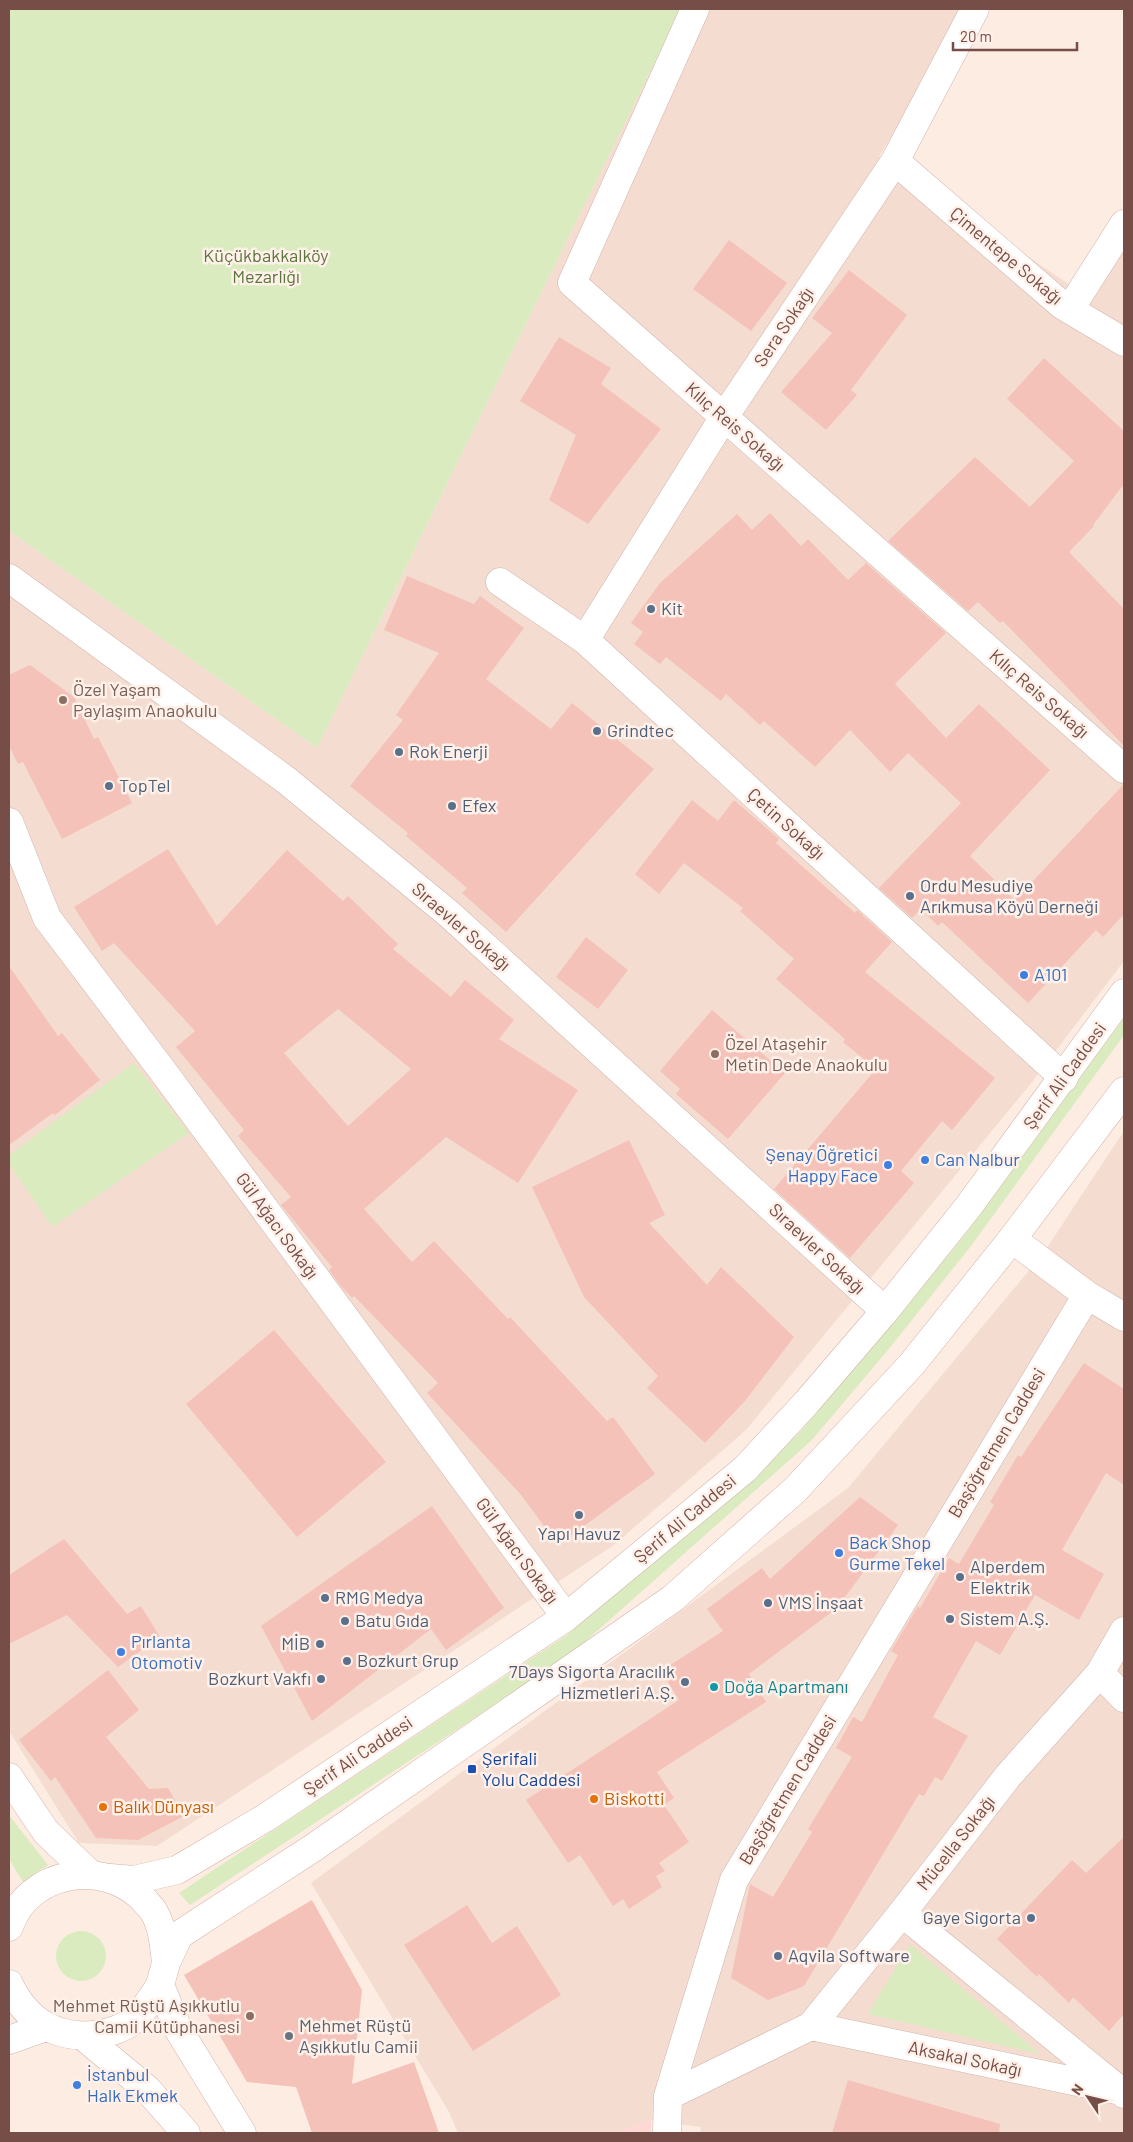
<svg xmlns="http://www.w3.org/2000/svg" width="1133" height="2142" viewBox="0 0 1133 2142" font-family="Barlow,sans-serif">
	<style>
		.residential { fill: #f5dcd0 }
		.commercial { fill: #fed8d5 }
		.green { fill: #dbebc0 }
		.building { fill: #f4c2b8; fill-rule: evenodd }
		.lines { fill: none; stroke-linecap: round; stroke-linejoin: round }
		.street-casing { stroke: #d1b4ab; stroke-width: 29 }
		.secondary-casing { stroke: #d4b2a8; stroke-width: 29 }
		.street { stroke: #fff; stroke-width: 28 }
		.secondary { stroke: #fff; stroke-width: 28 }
		.service-dot { fill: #5c6f8a; stroke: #fff1e9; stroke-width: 2 }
		.education-dot { fill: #8d6e63; stroke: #fff1e9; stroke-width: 2 }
		.shop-dot { fill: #3f7fe0; stroke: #fff1e9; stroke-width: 2 }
		.culture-dot { fill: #0f9aa8; stroke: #fff1e9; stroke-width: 2 }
		.transit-dot { fill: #1a4fb4; stroke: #fff1e9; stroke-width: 2 }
		.food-dot { fill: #e8710a; stroke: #fff1e9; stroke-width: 2 }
		.worship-dot { fill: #6b7280; stroke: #fff1e9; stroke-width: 2 }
		.labels { text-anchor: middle; stroke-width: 5; stroke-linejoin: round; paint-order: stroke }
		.park-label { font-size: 18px; fill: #5a763c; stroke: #fff1e9 }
		.street-label { font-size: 18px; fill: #764d47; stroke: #fff1e9 }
		.service-label { font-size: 18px; fill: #4e5e75; stroke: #fff1e9; text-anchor: start }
		.education-label { font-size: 18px; fill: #785e54; stroke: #fff1e9; text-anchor: start }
		.shop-label { font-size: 18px; fill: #366cbe; stroke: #fff1e9; text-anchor: start }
		.culture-label { font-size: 18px; fill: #0d838f; stroke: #fff1e9; text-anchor: start }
		.transit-label { font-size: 18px; fill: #164399; stroke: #fff1e9; text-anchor: start }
		.food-label { font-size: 18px; fill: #c56008; stroke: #fff1e9; text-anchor: start }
		.worship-label { font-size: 18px; fill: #5b616d; stroke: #fff1e9; text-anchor: start }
	</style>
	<rect width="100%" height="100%" fill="#fdece2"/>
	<path class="residential" d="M681,9H974L879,156L1079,291L1124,221V961L1032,1082L746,1430L614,1545L157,1846L79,1843L9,1731V531L317,748Z
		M1124,1131V2133H700L701,2127L651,2120L613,2133H458L449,2112L311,1883L848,1488L1042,1255Z"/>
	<path class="commercial" d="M651,2120V2133H613Z"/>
	<path class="green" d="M9,9H681L317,748L9,531Z
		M1124,1018V1035L971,1246L888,1350L811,1441L569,1656L190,1905L179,1893L567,1635L800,1432L961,1240Z
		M134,1063L189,1133L52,1227L9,1164V1155Z
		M9,1815L48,1865L23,1882L9,1859Z
		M56 1956a25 25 0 1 1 50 0a25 25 0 1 1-50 0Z
		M910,1944L1040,2054L868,2014Z"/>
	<path class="building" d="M729,240L787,283L751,331L693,289Z
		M849,270L907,315L851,390L857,395L826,430L781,392L832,333L812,318Z
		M559,337L611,368L601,384L661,429L588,524L549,500L576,435L520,401Z
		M1044,358L1124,431V484L1093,525L1094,526L1069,552L1124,609V746L1003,621L1000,623L978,602L968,611L888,541L975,457L1030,507L1074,461L1007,399Z
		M770,513L801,546L808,539L848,580L866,563L946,633L895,684L946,738L979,704L1050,770L970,856L1015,900L1124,784V914L1103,937L1096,930L1028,1003L942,922L938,926L921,909L912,918L879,888L961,803L908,753L890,772L850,730L815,767L764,721L760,725L726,694L721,701L666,657L660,664L634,644L643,632L631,623L660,583L737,514L752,530Z
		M407,576L474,604L480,596L524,628L486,679L551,729L572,703L654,769L506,932L462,893L467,888L406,836L408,833L350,786L403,720L396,715L439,653L384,630Z
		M30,665L74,697L94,739L98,737L132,803L62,839L23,762L18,764L9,746V675Z
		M692,800L718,821L734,800L779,839L776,843L855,913L857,910L892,942L865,972L995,1078L952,1130L942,1121L901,1171L914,1183L850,1258L774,1189L876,1069L843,1042L845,1039L776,979L794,959L740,911L743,908L684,863L659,894L635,874Z
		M168,849L217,926L287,850L343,901L348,896L398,944L393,949L451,997L465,980L514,1020L499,1039L578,1090L518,1183L446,1137L364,1209L412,1262L434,1241L508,1319L510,1317L607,1421L613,1417L655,1474L558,1545L522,1496L427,1393L438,1383L354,1296L352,1298L339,1284L329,1270L332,1267L281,1205L291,1197L238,1136L244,1130L176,1047L195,1031L114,943L102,951L74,907ZM338,1009L411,1069L348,1126L284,1053Z
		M586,937L628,970L598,1009L556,977Z
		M9,966L58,1036L62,1033L100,1080L55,1115L53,1113L9,1145Z
		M712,1010L785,1073L728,1139L676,1094L680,1089L660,1071Z
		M629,1140L665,1215L649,1223L707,1285L721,1267L794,1337L745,1401L705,1443L647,1388L658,1376L584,1297L532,1187Z
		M274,1330L386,1462L297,1537L186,1404Z
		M1084,1363L1124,1389V1485L1106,1473L1062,1550L1104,1574L1079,1620L1035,1595L1000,1655L976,1641L933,1717L968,1736L942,1781L935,1777L924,1796L919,1794L804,1986L768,2000L731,1978L750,1884L773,1897L812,1832L808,1829L852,1757L836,1748L853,1717L862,1722L898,1655L891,1651L918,1606L920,1608L949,1558L959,1564L994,1505L990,1502L1018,1455L1021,1457Z
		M860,1497L898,1525L837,1608L749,1674L766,1702L657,1772L674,1798L664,1805L689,1842L659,1863L665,1871L656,1876L662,1887L629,1909L623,1899L613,1906L580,1855L568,1863L526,1800L679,1700L661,1671L723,1631L707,1609L762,1568L770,1579Z
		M432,1506L504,1608L446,1650L431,1629L312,1721L261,1626Z
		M64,1539L127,1614L141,1606L160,1637L118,1667L67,1615L9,1644V1575Z
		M108,1670L139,1710L106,1737L149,1789L168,1788L184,1816L138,1840L96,1838L55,1777L51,1781L19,1740Z
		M1124,1837V2014L1109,2031L1073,1997L1069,2003L1039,1974L1037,1977L997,1939L1072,1860L1086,1873Z
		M312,1900L362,1990L352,2084L414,2062L439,2133H312L296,2087L247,2082L184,1975Z
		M467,1905L492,1943L517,1926L561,1995L473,2051L404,1945Z
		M848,2080L1000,2124L999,2133H832Z"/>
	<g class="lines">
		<g class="street-casing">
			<path id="street" d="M695,9L572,283L1124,769
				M895,161L1062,305L1124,342
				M1070,309L1124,224
				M9,578L286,780L449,914L885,1311
				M500,582L585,640L1064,1078
				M585,640L724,417L895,161L975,9
				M9,822L47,918L162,1070L566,1617
				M1012,1239L1087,1295L1124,1317
				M1100,1673L1124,1698
				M902,1913L1118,2089
				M811,2026L1121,2091L1124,2094
				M668,2096L811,2026L902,1913L1008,1776L1100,1673L1124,1631
				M667,2133L668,2096L734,1880L1087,1295"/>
		</g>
		<g class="secondary-casing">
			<path id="secondary" d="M9,1777L46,1832L90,1874
				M110,1878L134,1880L177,1870L265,1818L566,1617L745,1469L807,1402L885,1311L968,1207L1124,993
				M9,1927C28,1870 105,1858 144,1900C147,1904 151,1907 154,1912C163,1928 164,1945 166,1963
				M9,1984C26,2021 58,2041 99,2034C109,2033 123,2028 131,2022C144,2011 152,1999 160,1985
				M84,2037L147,2089L186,2133
				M9,2040L46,2027
				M242,2133L178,2029L160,1985L166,1963L179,1935L313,1848L672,1599L795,1490L912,1364L1012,1239L1124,1091"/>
		</g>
		<use href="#street" class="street"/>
		<use href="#secondary" class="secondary"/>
	</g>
	<g class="service-dot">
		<circle cx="651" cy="609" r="5"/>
		<circle cx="597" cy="731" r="5"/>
		<circle cx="399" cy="752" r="5"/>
		<circle cx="109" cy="786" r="5"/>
		<circle cx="452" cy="806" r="5"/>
		<circle cx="910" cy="896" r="5"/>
		<circle cx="579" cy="1515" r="5"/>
		<circle cx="960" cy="1577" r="5"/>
		<circle cx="325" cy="1598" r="5"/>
		<circle cx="768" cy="1603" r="5"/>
		<circle cx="950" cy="1619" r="5"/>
		<circle cx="345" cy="1621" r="5"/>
		<circle cx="320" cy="1644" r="5"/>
		<circle cx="347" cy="1661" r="5"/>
		<circle cx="321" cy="1679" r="5"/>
		<circle cx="685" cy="1682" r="5"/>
		<circle cx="1031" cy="1918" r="5"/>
		<circle cx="778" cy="1956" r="5"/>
	</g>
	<g class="education-dot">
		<circle cx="63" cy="700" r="5"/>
		<circle cx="715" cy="1054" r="5"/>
		<circle cx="250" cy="2016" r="5"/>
	</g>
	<g class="shop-dot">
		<circle cx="1024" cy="975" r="5"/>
		<circle cx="925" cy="1160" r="5"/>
		<circle cx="888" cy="1165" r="5"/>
		<circle cx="839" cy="1553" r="5"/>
		<circle cx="121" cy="1652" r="5"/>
		<circle cx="77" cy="2085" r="5"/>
	</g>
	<circle class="culture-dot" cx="714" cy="1687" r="5"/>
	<rect class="transit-dot" x="467" y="1764" width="10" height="10" rx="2.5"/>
	<g class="food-dot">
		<circle cx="594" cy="1799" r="5"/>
		<circle cx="103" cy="1807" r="5"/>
	</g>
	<circle class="worship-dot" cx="289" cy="2036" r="5"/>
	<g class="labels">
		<g class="park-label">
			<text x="266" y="262">Küçükbakkalköy<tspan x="266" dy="21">Mezarlığı</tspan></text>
		</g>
		<g class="street-label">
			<text transform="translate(1006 256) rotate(40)" y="6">Çimentepe Sokağı</text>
			<text transform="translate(784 327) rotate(-56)" y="6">Sera Sokağı</text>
			<text transform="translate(735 427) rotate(41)" y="6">Kılıç Reis Sokağı</text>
			<text transform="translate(1039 694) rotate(41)" y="6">Kılıç Reis Sokağı</text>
			<text transform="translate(786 824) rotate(42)" y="6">Çetin Sokağı</text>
			<text transform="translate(461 927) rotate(41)" y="6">Sıraevler Sokağı</text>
			<text transform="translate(1065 1076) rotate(-54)" y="6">Şerif Ali Caddesi</text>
			<text transform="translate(277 1226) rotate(54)" y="6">Gül Ağacı Sokağı</text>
			<text transform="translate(817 1249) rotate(43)" y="6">Sıraevler Sokağı</text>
			<text transform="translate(997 1443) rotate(-59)" y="6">Başöğretmen Caddesi</text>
			<text transform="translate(685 1519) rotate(-40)" y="6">Şerif Ali Caddesi</text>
			<text transform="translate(517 1551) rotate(54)" y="6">Gül Ağacı Sokağı</text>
			<text transform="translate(358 1756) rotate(-34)" y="6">Şerif Ali Caddesi</text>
			<text transform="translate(788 1790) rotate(-59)" y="6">Başöğretmen Caddesi</text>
			<text transform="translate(956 1843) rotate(-52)" y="6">Mücella Sokağı</text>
			<text transform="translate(965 2059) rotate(12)" y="6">Aksakal Sokağı</text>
		</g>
		<g class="service-label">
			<text x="661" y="615">Kit</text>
			<text x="607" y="737">Grindtec</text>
			<text x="409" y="758">Rok Enerji</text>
			<text x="119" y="792">TopTel</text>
			<text x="462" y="812">Efex</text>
			<text x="920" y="892">Ordu Mesudiye<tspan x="920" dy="21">Arıkmusa Köyü Derneği</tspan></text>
			<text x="579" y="1540" text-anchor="middle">Yapı Havuz</text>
			<text x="970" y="1573">Alperdem<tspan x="970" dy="21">Elektrik</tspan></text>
			<text x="335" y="1604">RMG Medya</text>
			<text x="778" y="1609">VMS İnşaat</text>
			<text x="960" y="1625">Sistem A.Ş.</text>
			<text x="355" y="1627">Batu Gıda</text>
			<text x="310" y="1650" text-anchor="end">MİB</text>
			<text x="357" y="1667">Bozkurt Grup</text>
			<text x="675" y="1678" text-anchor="end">7Days Sigorta Aracılık<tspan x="675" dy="21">Hizmetleri A.Ş.</tspan></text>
			<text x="311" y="1685" text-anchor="end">Bozkurt Vakfı</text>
			<text x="1021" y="1924" text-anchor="end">Gaye Sigorta</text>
			<text x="788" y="1962">Aqvila Software</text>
		</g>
		<g class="education-label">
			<text x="73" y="696">Özel Yaşam<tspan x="73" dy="21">Paylaşım Anaokulu</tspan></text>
			<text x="725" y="1050">Özel Ataşehir<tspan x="725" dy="21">Metin Dede Anaokulu</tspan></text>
			<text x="240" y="2012" text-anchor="end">Mehmet Rüştü Aşıkkutlu<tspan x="240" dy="21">Camii Kütüphanesi</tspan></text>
		</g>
		<g class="shop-label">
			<text x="1034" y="981">A101</text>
			<text x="878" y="1161" text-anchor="end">Şenay Öğretici<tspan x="878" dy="21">Happy Face</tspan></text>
			<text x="935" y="1166">Can Nalbur</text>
			<text x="849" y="1549">Back Shop<tspan x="849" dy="21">Gurme Tekel</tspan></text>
			<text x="131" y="1648">Pırlanta<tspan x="131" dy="21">Otomotiv</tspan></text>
			<text x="87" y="2081">İstanbul<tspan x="87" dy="21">Halk Ekmek</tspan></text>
		</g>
		<g class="culture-label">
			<text x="724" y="1693">Doğa Apartmanı</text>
		</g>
		<g class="transit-label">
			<text x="482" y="1765">Şerifali<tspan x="482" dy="21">Yolu Caddesi</tspan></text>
		</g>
		<g class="food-label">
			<text x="604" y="1805">Biskotti</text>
			<text x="113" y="1813">Balık Dünyası</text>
		</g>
		<g class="worship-label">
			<text x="299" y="2032">Mehmet Rüştü<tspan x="299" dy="21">Aşıkkutlu Camii</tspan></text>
		</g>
	</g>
	<rect width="1133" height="2142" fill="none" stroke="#764d47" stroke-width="20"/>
	<g transform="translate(1088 2097) rotate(305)" stroke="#fff1e9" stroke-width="4" paint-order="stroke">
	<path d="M0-4L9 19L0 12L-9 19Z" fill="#764d47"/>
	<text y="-8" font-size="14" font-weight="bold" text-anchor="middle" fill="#764d47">N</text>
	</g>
	<path d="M953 42v8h124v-8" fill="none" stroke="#764d47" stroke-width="2.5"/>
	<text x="960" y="42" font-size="15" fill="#764d47" stroke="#fff1e9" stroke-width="4" paint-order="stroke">20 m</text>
</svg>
